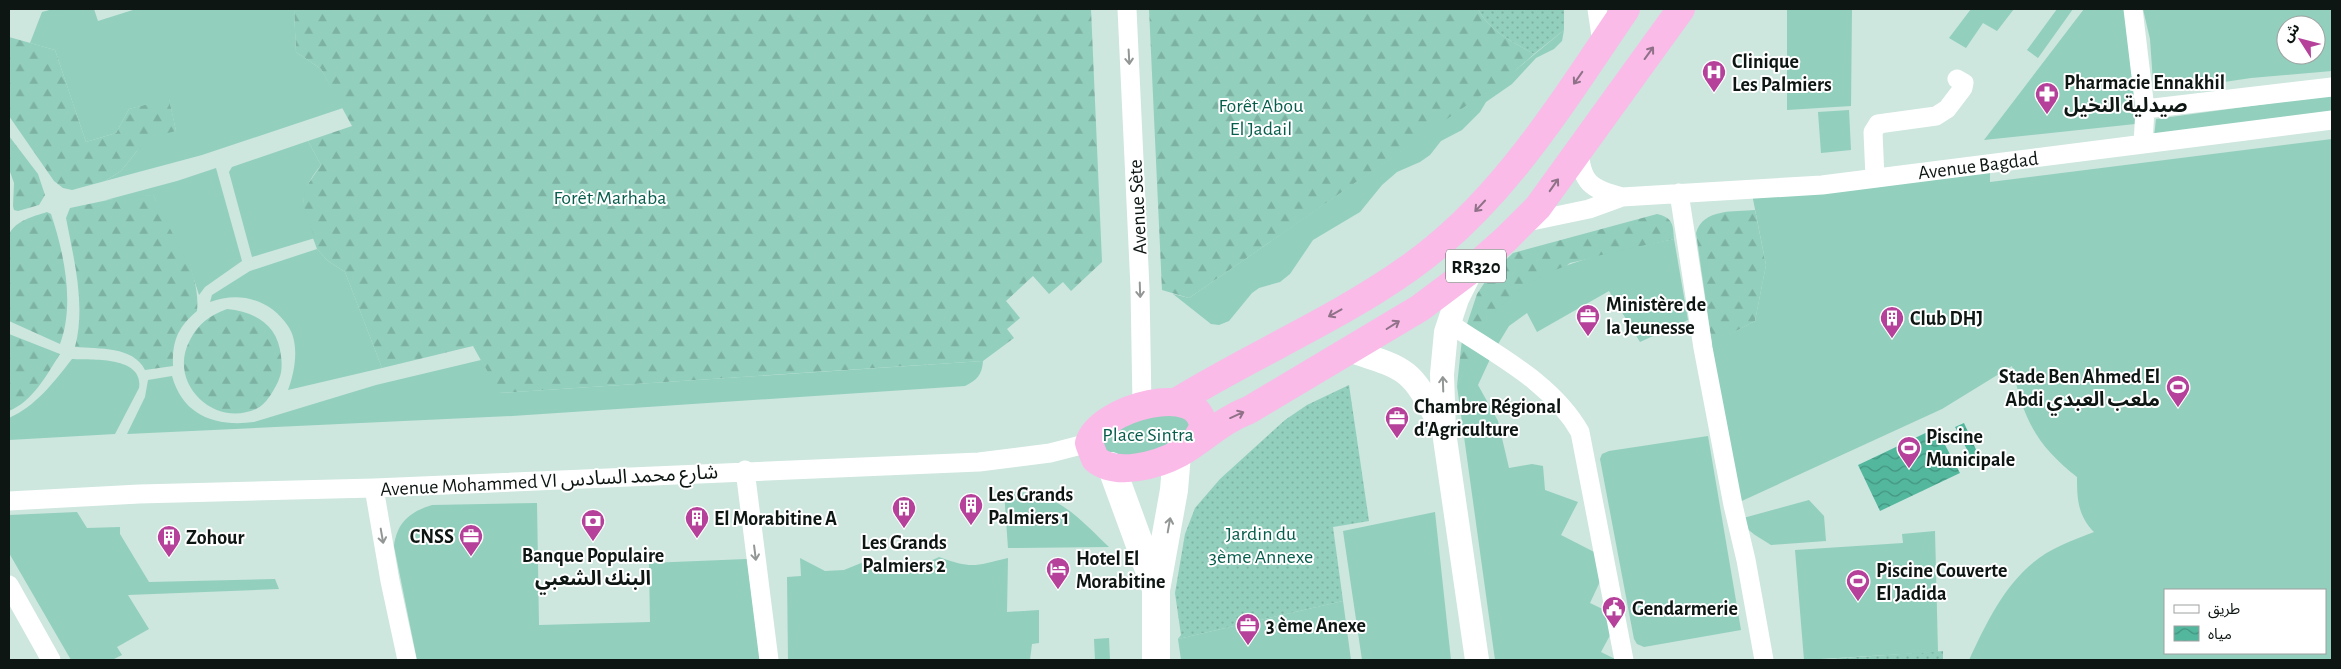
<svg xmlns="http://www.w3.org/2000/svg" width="2341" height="669" viewBox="0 0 2341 669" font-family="'Alegreya Sans','Noto Sans Arabic',sans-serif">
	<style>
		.grass { fill: url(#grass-dots) }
		.forest { fill: url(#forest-firs) }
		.garden { fill: #92cfbd; fill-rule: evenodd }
		.water { fill: url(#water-waves) }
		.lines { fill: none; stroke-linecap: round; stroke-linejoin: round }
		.minor { stroke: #fff; stroke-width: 19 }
		.tertiary { stroke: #fff; stroke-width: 24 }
		.secondary { stroke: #fff; stroke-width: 28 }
		.trunk { stroke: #fabbe8; stroke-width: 28 }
		.oneway { stroke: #8f7188 }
		.oneway2 { stroke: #929695 }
		.labels { text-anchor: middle; stroke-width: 4; stroke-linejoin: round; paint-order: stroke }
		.shield { fill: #fff; stroke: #565c5a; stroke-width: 1 }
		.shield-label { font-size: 19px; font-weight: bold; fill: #0d1613 }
		.poi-label { font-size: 20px; font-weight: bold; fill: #0d1613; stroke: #fff; text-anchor: start }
		.park-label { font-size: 20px; fill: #065d4c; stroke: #fff }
		.street-label { font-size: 20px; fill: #0d1613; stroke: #fff }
	</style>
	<defs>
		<pattern id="grass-dots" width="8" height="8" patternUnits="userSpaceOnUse" patternTransform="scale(1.25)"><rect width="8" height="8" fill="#92cfbd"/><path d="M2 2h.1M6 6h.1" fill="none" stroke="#7db1a2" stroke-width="1.8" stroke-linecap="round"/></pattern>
		<pattern id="forest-firs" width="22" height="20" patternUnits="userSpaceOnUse" patternTransform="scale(1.25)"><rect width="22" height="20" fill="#92cfbd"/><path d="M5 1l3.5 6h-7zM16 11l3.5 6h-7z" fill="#7db1a2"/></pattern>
		<pattern id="water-waves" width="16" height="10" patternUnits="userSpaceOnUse" patternTransform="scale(1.25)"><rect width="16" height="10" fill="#53b79e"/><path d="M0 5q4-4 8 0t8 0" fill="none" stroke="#439480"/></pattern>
	</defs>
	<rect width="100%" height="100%" fill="#cde6de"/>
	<path class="grass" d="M1478,9H1564V30L1534,54C1513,42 1489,31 1478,9Z
		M1349,385L1369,521L1333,527L1343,601L1178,639L1181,635L1175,593L1185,534L1195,508L1220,479L1285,420L1307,405Z
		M1943,651V660H1816Z"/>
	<path class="forest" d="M294,9H1091L1102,262L1071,291L1063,282L1049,294L1033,276L1006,301L1020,318L1007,329L1014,338L983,361L499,393L473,346L382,368L345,272L328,261L317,249L303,211L304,190L321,165L308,141L352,126L321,69L296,52Z
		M1149,9H1478C1489,31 1513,42 1534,54L1507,78L1189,298L1162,290Z
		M9,37L55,50L86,142L116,133L129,109L169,98L176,131L137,151L121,171L105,181L72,190L63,188L54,181L9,116Z
		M9,136L38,174L45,195L39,205L18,211L14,210L13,206L14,183L9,169Z
		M153,195C172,230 201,270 197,311C178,327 172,341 173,366L145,370C133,346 99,349 75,347C86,305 74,260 66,218L70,208L127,196Z
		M1755,210L1766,265L1755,321L1712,344L1696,233C1703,208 1735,212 1755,210Z
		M47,212L51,214C64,253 75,304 60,344L9,321V234C17,220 32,217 47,212Z
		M1657,214C1673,218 1673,224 1674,239L1570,263L1481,334L1457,386L1462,339L1477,294L1489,276L1513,253Z
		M227,309C256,312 278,325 281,356C282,363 282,373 279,379C275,389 266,405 256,409C213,428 167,382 190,340C198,324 210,315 227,309Z
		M9,334L60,354C46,376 33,401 9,411Z"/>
	<path class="garden" d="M53,9H94L98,21L136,9H294L296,52L321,69L343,108L202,155L105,181L121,171L137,151L155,136L176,131L169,99L129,109L116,133L86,142L55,50L30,43L42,12Z
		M1787,9H1852L1851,106L1787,110Z
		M1971,9H2014L1997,31L1983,23L1966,48L1949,38Z
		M2057,9H2073L2038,58L2027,50Z
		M2084,9H2129L2138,108L2135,124L1984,140Z
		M2143,9H2332V71L2251,78L2163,91L2153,82L2150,39ZM2286,25H2316V55H2286Z
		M1564,30L1562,41L1554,49L1536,58L1512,84L1486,102L1480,112L1462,130L1441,141L1430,155L1420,162L1397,172L1382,185L1360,212L1313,240L1290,274L1280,282L1259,288L1252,293L1229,321L1219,325L1211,324L1173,294L1189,298L1506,78Z
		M2332,95V114L2154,137L2156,119Z
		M1849,110L1851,150L1821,153L1818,112Z
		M2332,139V660H1969C1990,615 2013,566 2062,545C2072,540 2084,536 2094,532C2078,516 2077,499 2077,477C2035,444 2023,418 2012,366L1942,409L1733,505L1703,348L1755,321L1766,265L1752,194L1990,172V182ZM2165,590H2325V653H2165Z
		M308,141L321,165C297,195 301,205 315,238L252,257L229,172L232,167Z
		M216,168L242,261L205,287L199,295L191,270L153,195L106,200L177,181Z
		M1674,239L1688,320L1640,342L1609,291L1537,332L1527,313L1509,326L1498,344L1481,334C1519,263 1604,255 1674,239Z
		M317,249L328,261L345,272L382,368L288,390C295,372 300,343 288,326C270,299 239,291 210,302L212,295L250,271Z
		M1474,347L1491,357L1478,385L1498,421L1509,468L1532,464L1543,466L1545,490L1578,502L1561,535L1600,555L1604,573L1590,603L1613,614L1615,626L1601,652L1617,660H1495L1457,386Z
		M72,359C92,360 144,356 139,388L115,434L9,440V418C36,406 54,382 72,359Z
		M481,360L500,393L983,361C982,375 977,380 965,386L512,416L127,434L145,397L148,380L172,376C183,416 216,427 254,422L376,385Z
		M1156,403L1203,428L1123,468L1090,439Z
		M1708,436L1741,630L1644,647L1637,644L1634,639L1600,459L1602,454L1609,451Z
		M1004,491C1016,492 1028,492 1039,495C1067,503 1089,528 1109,547L1008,548Z
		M1809,500L1824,516L1826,541L1771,545L1755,535L1736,520Z
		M537,503L539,625L650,622L649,563L747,559L760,660H417L394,546C397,523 409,512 432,505Z
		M77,512L87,528L120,527V534L149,582L275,579L279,589L128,595L149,629L117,647L122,655L112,660H71L9,553V515Z
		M1435,512L1451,660H1362L1343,531Z
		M1935,531L1938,652L1804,660L1795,550L1903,543L1902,534Z
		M939,557C972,569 975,566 1008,558L1007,612L1039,610V643L1032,644L1030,660H788L787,577L801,576L800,558L825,571L844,570L871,559C903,573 908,571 939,557Z
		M1343,601L1351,660H1181L1178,639Z
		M1109,638L1110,660H1095L1094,639Z"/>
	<path class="water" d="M1964,423L1978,454L1971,457L1955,427Z
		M1936,428L1960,473L1880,511L1858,465Z"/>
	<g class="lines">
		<path class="minor" d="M1127,9L1140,288L1142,406
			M1597,9L1602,43
			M2133,9L2145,109L2332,87
			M2143,144L2145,109
			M1579,149C1581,183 1591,189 1622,197L1822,185L2332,120
			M1875,178L1873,132L1878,124L1936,116L1947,109L1963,88L1964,83L1957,79
			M1679,193L1703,348L1733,505L1746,560L1764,660
			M1522,223L1589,209L1622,197
			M1449,323C1494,354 1552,382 1580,432L1624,660
			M745,470L769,660
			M374,488L390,581L407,660
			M9,501L139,494L374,488L979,462L1050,453L1089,443
			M9,585L51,660"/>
		<path class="tertiary" d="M1472,269L1457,299L1446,332L1442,374L1444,432L1477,660
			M1351,351C1412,370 1411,371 1441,426"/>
		<path class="secondary" d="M1111,466L1156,589
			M1156,660V590L1174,490L1177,454"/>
		<path class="trunk" d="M1176,402C1252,355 1336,320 1409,268C1502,203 1563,101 1626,9
			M1196,440L1203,428C1203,379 1099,408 1089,443L1095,459C1116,477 1158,465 1180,453C1204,439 1222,420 1249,410L1420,308L1472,269L1506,239L1538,207L1681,9"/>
	</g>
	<defs><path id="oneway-shaft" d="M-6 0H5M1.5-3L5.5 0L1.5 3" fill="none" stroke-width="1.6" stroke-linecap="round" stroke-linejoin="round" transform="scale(1.25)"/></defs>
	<g class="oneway">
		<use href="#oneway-shaft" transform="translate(1649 53) rotate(-54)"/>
		<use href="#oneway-shaft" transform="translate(1578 78) rotate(125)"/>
		<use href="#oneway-shaft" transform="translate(1554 185) rotate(-55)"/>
		<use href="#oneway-shaft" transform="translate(1480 206) rotate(133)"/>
		<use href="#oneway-shaft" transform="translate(1335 313) rotate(151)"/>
		<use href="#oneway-shaft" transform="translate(1393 325) rotate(-32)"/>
		<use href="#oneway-shaft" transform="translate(1237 415) rotate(-24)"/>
	</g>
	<g class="oneway2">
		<use href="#oneway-shaft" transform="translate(1129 57) rotate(87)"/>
		<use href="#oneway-shaft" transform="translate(1140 290) rotate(88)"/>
		<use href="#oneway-shaft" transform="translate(1443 384) rotate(-92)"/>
		<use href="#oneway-shaft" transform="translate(1169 525) rotate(-80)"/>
		<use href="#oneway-shaft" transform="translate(382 536) rotate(80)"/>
		<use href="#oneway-shaft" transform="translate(755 553) rotate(83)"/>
	</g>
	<defs>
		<g id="hospital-pin" transform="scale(1.25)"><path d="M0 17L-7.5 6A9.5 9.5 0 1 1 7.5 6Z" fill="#b5419a" stroke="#fff"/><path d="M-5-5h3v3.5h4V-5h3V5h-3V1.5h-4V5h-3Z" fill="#fff"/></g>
		<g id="pharmacy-pin" transform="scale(1.25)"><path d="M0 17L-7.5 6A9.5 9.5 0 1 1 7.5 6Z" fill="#b5419a" stroke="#fff"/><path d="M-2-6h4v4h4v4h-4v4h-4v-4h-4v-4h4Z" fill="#fff"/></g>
		<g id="office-pin" transform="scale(1.25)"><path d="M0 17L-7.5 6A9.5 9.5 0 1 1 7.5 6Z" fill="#b5419a" stroke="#fff"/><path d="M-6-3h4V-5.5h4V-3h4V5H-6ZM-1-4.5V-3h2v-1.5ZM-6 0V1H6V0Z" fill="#fff"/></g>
		<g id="building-pin" transform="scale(1.25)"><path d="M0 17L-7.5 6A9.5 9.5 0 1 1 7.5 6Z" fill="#b5419a" stroke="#fff"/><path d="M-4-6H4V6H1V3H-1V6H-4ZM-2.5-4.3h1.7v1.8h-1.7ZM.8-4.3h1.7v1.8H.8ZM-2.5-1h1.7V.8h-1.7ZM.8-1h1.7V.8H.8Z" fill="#fff"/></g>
		<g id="stadium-pin" transform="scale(1.25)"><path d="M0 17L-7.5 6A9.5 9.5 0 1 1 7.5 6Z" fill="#b5419a" stroke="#fff"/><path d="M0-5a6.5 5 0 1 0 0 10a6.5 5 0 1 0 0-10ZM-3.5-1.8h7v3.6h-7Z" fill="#fff"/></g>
		<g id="bank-pin" transform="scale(1.25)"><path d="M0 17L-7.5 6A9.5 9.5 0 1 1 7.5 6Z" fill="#b5419a" stroke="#fff"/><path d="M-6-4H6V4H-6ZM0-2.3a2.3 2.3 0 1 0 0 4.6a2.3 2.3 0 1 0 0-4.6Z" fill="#fff"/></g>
		<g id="hotel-pin" transform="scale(1.25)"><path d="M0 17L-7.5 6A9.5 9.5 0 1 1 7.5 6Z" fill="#b5419a" stroke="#fff"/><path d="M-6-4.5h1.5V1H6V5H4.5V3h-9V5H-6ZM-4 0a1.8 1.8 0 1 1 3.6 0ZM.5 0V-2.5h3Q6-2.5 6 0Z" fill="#fff"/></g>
		<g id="civic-pin" transform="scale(1.25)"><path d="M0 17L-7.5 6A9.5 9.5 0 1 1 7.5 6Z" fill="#b5419a" stroke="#fff"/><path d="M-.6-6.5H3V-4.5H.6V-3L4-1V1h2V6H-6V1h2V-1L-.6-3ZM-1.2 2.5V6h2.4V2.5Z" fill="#fff"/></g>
	</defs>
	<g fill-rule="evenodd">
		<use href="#hospital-pin" x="1714" y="72"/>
		<use href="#pharmacy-pin" x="2047" y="94"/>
		<use href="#office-pin" x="1588" y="316"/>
		<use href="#building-pin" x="1892" y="318"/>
		<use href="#stadium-pin" x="2178" y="387"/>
		<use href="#office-pin" x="1397" y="418"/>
		<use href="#stadium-pin" x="1909" y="448"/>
		<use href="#building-pin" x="971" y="505"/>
		<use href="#building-pin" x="904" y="508"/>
		<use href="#building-pin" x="697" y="518"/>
		<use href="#bank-pin" x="593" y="521"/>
		<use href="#office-pin" x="471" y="536"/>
		<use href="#building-pin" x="169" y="537"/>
		<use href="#hotel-pin" x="1058" y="569"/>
		<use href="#stadium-pin" x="1858" y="581"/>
		<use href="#civic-pin" x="1614" y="608"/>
		<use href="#office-pin" x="1248" y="625"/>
	</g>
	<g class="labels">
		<rect class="shield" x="1446" y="249.5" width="60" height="33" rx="4"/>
		<g class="shield-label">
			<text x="1476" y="273">RR320</text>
		</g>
		<g class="poi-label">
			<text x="1732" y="68">Clinique<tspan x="1732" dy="23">Les Palmiers</tspan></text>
			<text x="2064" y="89">Pharmacie Ennakhil<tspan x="2064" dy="23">صيدلية النخيل</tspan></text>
			<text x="1606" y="311">Ministère de<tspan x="1606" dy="23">la Jeunesse</tspan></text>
			<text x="1910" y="325">Club DHJ</text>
			<text x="2160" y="383" text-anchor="end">Stade Ben Ahmed El<tspan x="2160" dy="23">Abdi ملعب العبدي</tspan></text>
			<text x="1414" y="413">Chambre Régional<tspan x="1414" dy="23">d'Agriculture</tspan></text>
			<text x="1926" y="443">Piscine<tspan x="1926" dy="23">Municipale</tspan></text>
			<text x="988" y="501">Les Grands<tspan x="988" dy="23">Palmiers 1</tspan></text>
			<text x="714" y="525">El Morabitine A</text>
			<text x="454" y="543" text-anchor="end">CNSS</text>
			<text x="186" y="544">Zohour</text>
			<text x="904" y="549" text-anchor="middle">Les Grands<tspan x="904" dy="23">Palmiers 2</tspan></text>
			<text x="593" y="562" text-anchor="middle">Banque Populaire<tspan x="593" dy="23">البنك الشعبي</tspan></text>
			<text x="1076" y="565">Hotel El<tspan x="1076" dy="23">Morabitine</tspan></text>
			<text x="1876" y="577">Piscine Couverte<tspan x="1876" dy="23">El Jadida</tspan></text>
			<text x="1632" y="615">Gendarmerie</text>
			<text x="1266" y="632">3 ème Anexe</text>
		</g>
		<g class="park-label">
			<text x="1261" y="112">Forêt Abou<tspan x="1261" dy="23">El Jadail</tspan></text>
			<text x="610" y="204">Forêt Marhaba</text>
			<text x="1148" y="441">Place Sintra</text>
			<text x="1261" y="540">Jardin du<tspan x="1261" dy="23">3ème Annexe</tspan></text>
		</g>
		<g class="street-label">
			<text transform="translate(1978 165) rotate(-7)" y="7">Avenue Bagdad</text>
			<text transform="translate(1137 207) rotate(-93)" y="7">Avenue Sète</text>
			<text transform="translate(549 480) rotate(-3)" y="7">Avenue Mohammed VI شارع محمد السادس</text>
		</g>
	</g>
	<rect width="2341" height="669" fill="none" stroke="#0d1613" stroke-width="20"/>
	<rect x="2164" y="589" width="162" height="65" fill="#ffffff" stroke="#9ea2a1"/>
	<rect x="2174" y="605" width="25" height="8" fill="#ffffff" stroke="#9ea2a1"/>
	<text x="2208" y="614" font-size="15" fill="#0d1613">طريق</text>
	<rect x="2174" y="626" width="25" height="15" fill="url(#water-waves)" stroke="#9ea2a1"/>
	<text x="2208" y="639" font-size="15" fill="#0d1613">مياه</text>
	<g transform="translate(2301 40) rotate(306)"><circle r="24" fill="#ffffff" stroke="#9ea2a1"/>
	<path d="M0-4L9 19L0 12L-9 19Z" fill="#b5419a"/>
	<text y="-8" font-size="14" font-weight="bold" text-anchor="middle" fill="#0d1613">ش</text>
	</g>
</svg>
